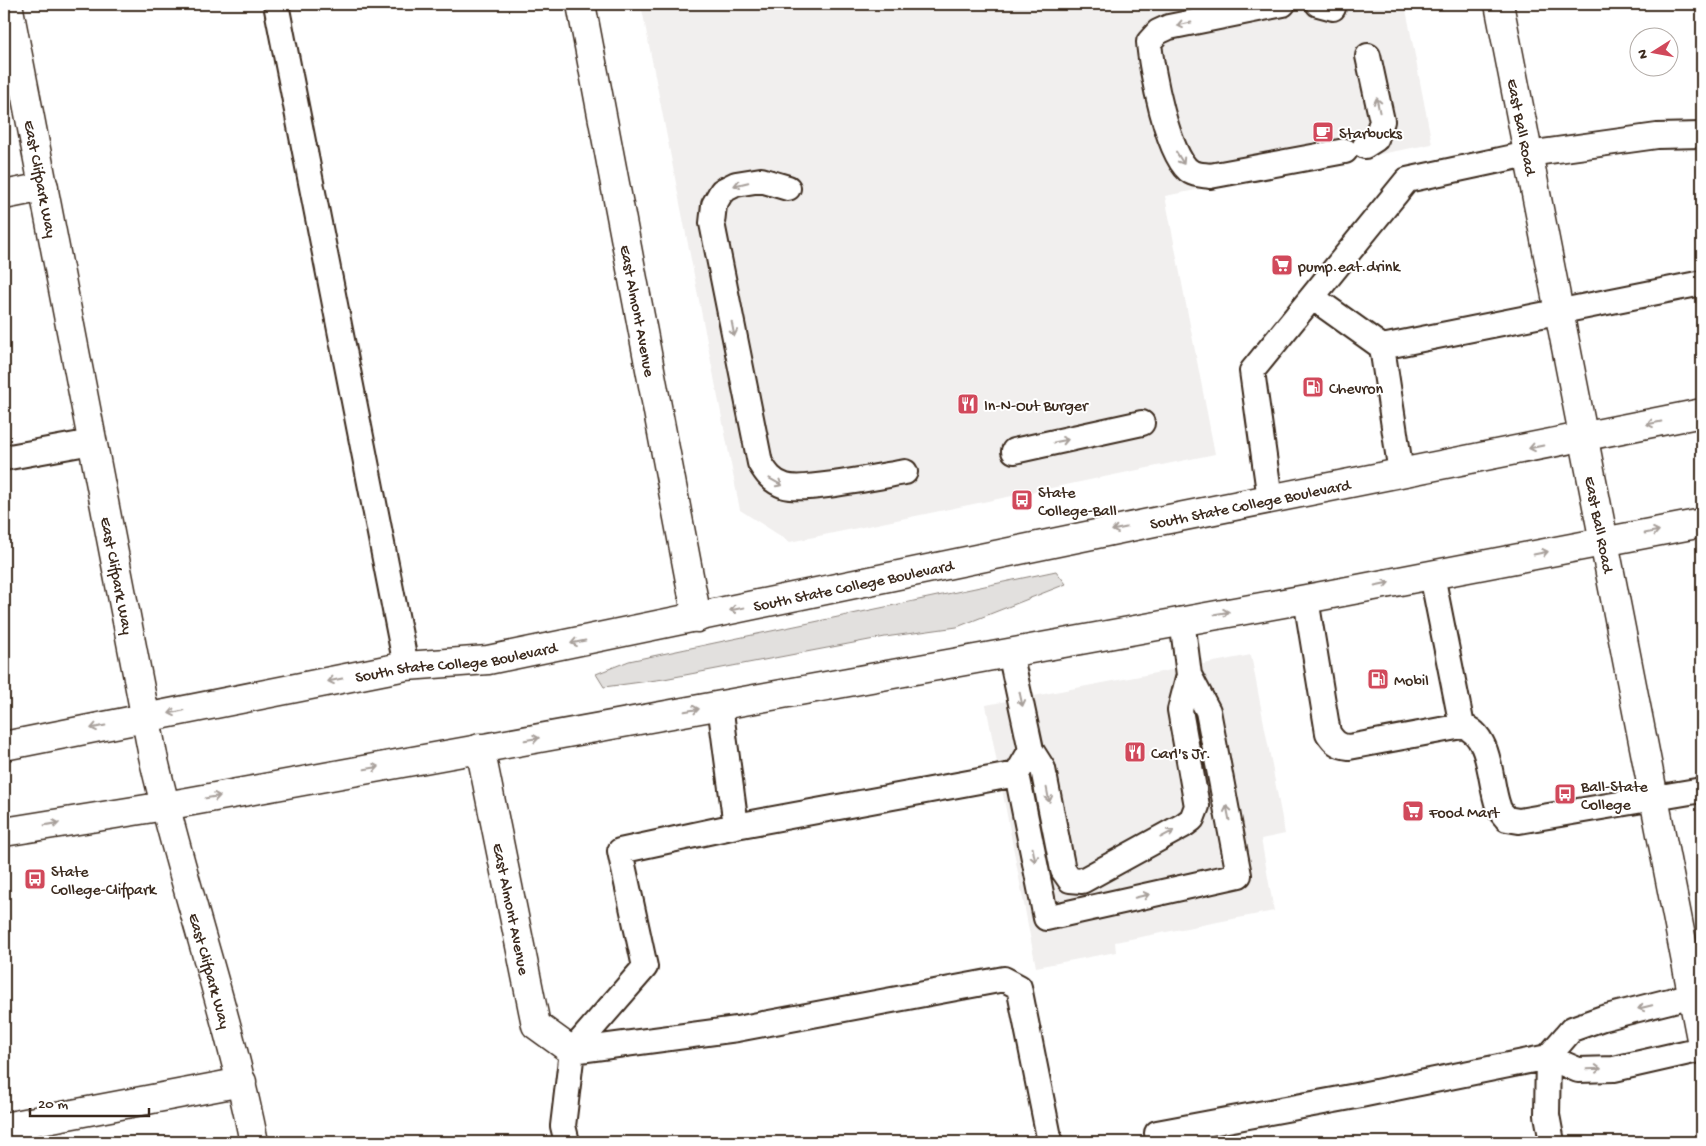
<svg xmlns="http://www.w3.org/2000/svg" width="1706" height="1146" viewBox="0 0 1706 1146" font-family="'Gochi Hand',sans-serif">
	<style>
		.built { fill: #f1efee }
		.green { fill: #e2e0de; stroke: #8e857e }
		.lines { fill: none; stroke-linecap: round; stroke-linejoin: round }
		.lane-casing { stroke: #3b2a1e; stroke-width: 28 }
		.street-casing { stroke: #3b2a1e; stroke-width: 31 }
		.primary-casing { stroke: #3b2a1e; stroke-width: 31 }
		.lane { stroke: #fff; stroke-width: 24 }
		.street { stroke: #fff; stroke-width: 28 }
		.primary { stroke: #fff; stroke-width: 28 }
		.oneway { stroke: #a79f9a }
		.labels { text-anchor: middle; stroke-width: 4; stroke-linejoin: round; paint-order: stroke }
		.street-label { font-size: 16px; fill: #3b2a1e; stroke: #fff }
		.poi-label { font-size: 16px; fill: #3b2a1e; stroke: #fff; text-anchor: start }
	</style>
	<rect width="100%" height="100%" fill="#fff"/>
	<filter id="ink" filterUnits="userSpaceOnUse"><feTurbulence type="fractalNoise" baseFrequency=".02" numOctaves="2"/><feDisplacementMap in="SourceGraphic" scale="10" xChannelSelector="R" yChannelSelector="G"/><feConvolveMatrix kernelMatrix="1 2 1 2 8 2 1 2 1" color-interpolation-filters="sRGB"/></filter>
	<g filter="url(#ink)">
		<path class="built" d="M641,4H1405L1432,144L1165,196L1215,454L790,542L740,510Z
			M1251,655L1285,834L1261,839L1274,911L1115,942L1116,952L1036,967L986,705Z"/>
		<path class="green" d="M1056,571L1066,584L957,627L885,637L664,679L604,687L596,674L629,661Z"/>
		<g class="lines">
			<g class="lane-casing">
				<path id="lane" d="M276,4L406,666
					M1283,4L1169,27L1158,32L1149,42C1151,68 1168,159 1191,172C1196,175 1205,175 1210,176L1345,151
					M1318,4L1333,8
					M1365,146L1376,139L1382,121L1368,56
					M788,188L761,180L736,184L722,191L714,205L712,223L760,463C766,473 772,482 785,486C804,492 881,476 905,472
					M1312,297L1382,347
					M1014,451L1142,423
					M4,458L92,442
					M1401,473L1382,347L1702,283
					M1270,499L1252,371L1407,180L1528,154L1657,136L1702,135
					M1432,575L1462,726
					M1306,599L1328,733C1334,742 1338,746 1349,747L1462,726C1492,734 1489,782 1498,806C1499,811 1504,815 1507,819L1519,821L1702,790
					M1010,652L1031,750L1017,774L1046,918L1239,875L1208,711L1189,675L1182,620
					M720,705L736,826
					M1031,750L1043,769L1063,870L1070,880L1082,881L1184,825L1192,819L1197,806L1180,710L1189,675
					M572,1051L737,1029L1004,979L1019,987L1050,1142
					M1157,1133L1356,1096L1548,1057L1578,1070L1614,1069L1702,1049
					M567,1142L563,1126L572,1051L645,967L620,851L736,826L1017,774
					M1552,1142L1547,1115L1548,1057L1572,1029L1603,1018L1693,995"/>
			</g>
			<g class="street-casing">
				<g id="street">
					<path id="s1" d="M8,4L153,756C183,886 228,1012 254,1142"/>
					<path id="s2" d="M581,4L697,618"/>
					<path d="M4,195L44,187"/>
					<path id="s3" d="M480,748L536,1025L572,1051"/>
					<path d="M4,1127L242,1082"/>
				</g>
			</g>
			<g class="primary-casing">
				<g id="primary">
					<path id="s4" d="M1499,4L1702,1044"/>
					<path id="s5" d="M4,746L406,666L488,660L1159,521L1702,413"/>
					<path d="M4,832L165,806L1306,599L1702,523"/>
				</g>
			</g>
			<use href="#lane" class="lane"/>
			<use href="#street" class="street"/>
			<use href="#primary" class="primary"/>
		</g>
		<defs><path id="oneway-shaft" d="M-6 0H5M1.5-3L5.5 0L1.5 3" fill="none" stroke-width="1.6" stroke-linecap="round" stroke-linejoin="round" transform="scale(1.25)"/></defs>
		<g class="oneway">
			<use href="#oneway-shaft" transform="translate(1184 24) rotate(169)"/>
			<use href="#oneway-shaft" transform="translate(1378 105) rotate(-102)"/>
			<use href="#oneway-shaft" transform="translate(1180 158) rotate(58)"/>
			<use href="#oneway-shaft" transform="translate(741 184) rotate(167)"/>
			<use href="#oneway-shaft" transform="translate(733 329) rotate(79)"/>
			<use href="#oneway-shaft" transform="translate(1654 423) rotate(169)"/>
			<use href="#oneway-shaft" transform="translate(1061 441) rotate(-12)"/>
			<use href="#oneway-shaft" transform="translate(1536 447) rotate(169)"/>
			<use href="#oneway-shaft" transform="translate(776 482) rotate(29)"/>
			<use href="#oneway-shaft" transform="translate(1119 529) rotate(168)"/>
			<use href="#oneway-shaft" transform="translate(1652 532) rotate(-11)"/>
			<use href="#oneway-shaft" transform="translate(1541 553) rotate(-11)"/>
			<use href="#oneway-shaft" transform="translate(1382 584) rotate(-11)"/>
			<use href="#oneway-shaft" transform="translate(737 609) rotate(168)"/>
			<use href="#oneway-shaft" transform="translate(1222 613) rotate(-10)"/>
			<use href="#oneway-shaft" transform="translate(578 642) rotate(169)"/>
			<use href="#oneway-shaft" transform="translate(335 680) rotate(169)"/>
			<use href="#oneway-shaft" transform="translate(1021 699) rotate(78)"/>
			<use href="#oneway-shaft" transform="translate(692 710) rotate(-10)"/>
			<use href="#oneway-shaft" transform="translate(176 712) rotate(169)"/>
			<use href="#oneway-shaft" transform="translate(98 727) rotate(169)"/>
			<use href="#oneway-shaft" transform="translate(532 739) rotate(-10)"/>
			<use href="#oneway-shaft" transform="translate(372 768) rotate(-10)"/>
			<use href="#oneway-shaft" transform="translate(1048 795) rotate(79)"/>
			<use href="#oneway-shaft" transform="translate(213 797) rotate(-10)"/>
			<use href="#oneway-shaft" transform="translate(1228 813) rotate(-101)"/>
			<use href="#oneway-shaft" transform="translate(52 824) rotate(-9)"/>
			<use href="#oneway-shaft" transform="translate(1167 834) rotate(-28)"/>
			<use href="#oneway-shaft" transform="translate(1034 855) rotate(79)"/>
			<use href="#oneway-shaft" transform="translate(1142 896) rotate(-13)"/>
			<use href="#oneway-shaft" transform="translate(1645 1007) rotate(166)"/>
			<use href="#oneway-shaft" transform="translate(1594 1069) rotate(-2)"/>
		</g>
	</g>
	<defs>
		<g id="cafe-square" transform="scale(1.125)"><rect x="-9" y="-9" width="18" height="18" rx="4" fill="#d1495b" stroke="#fff"/><path d="M-5.5-4.5H6V0H3Q3 3.5 0 3.5H-2.5Q-5.5 3.5-5.5 0ZM3-3.2v2h1.7v-2ZM-6 4.5H4V6H-6Z" fill="#fff"/></g>
		<g id="supermarket-square" transform="scale(1.125)"><rect x="-9" y="-9" width="18" height="18" rx="4" fill="#d1495b" stroke="#fff"/><path d="M-6-5.5h2.5l.6 2H6L4.5 2H-2.5L-4.4-4H-6ZM-1.5 3.2a1.3 1.3 0 1 0 .1 0ZM3 3.2a1.3 1.3 0 1 0 .1 0Z" fill="#fff"/></g>
		<g id="fuel-square" transform="scale(1.125)"><rect x="-9" y="-9" width="18" height="18" rx="4" fill="#d1495b" stroke="#fff"/><path d="M-5.5-6h7V0h2V4h1.3V-2.5L3-4.5l.8-.8L6-3V5H2.5V1h-1V6h-7ZM-4.2-4.7v3.2H.2V-4.7Z" fill="#fff"/></g>
		<g id="restaurant-square" transform="scale(1.125)"><rect x="-9" y="-9" width="18" height="18" rx="4" fill="#d1495b" stroke="#fff"/><path d="M-5-6h1v4h1v-4h1v4h1v-4h1v5L-1.5 .5V6h-2V.5L-5-1ZM5-6V6H3V1.5H1.5Q1.5-4 5-6Z" fill="#fff"/></g>
		<g id="bus-square" transform="scale(1.125)"><rect x="-9" y="-9" width="18" height="18" rx="4" fill="#d1495b" stroke="#fff"/><path d="M-5-6H5V4H4V6H2V4H-2V6H-4V4H-5ZM-3.5-4V0h7V-4ZM-3.5 1.2v1.5H-2V1.2ZM2 1.2v1.5H3.5V1.2Z" fill="#fff"/></g>
	</defs>
	<g fill-rule="evenodd">
		<use href="#cafe-square" x="1323" y="132"/>
		<use href="#supermarket-square" x="1282" y="265"/>
		<use href="#fuel-square" x="1313" y="387"/>
		<use href="#restaurant-square" x="968" y="404"/>
		<use href="#bus-square" x="1022" y="500"/>
		<use href="#fuel-square" x="1378" y="679"/>
		<use href="#restaurant-square" x="1135" y="752"/>
		<use href="#bus-square" x="1565" y="794"/>
		<use href="#supermarket-square" x="1413" y="811"/>
		<use href="#bus-square" x="35" y="879"/>
	</g>
	<g class="labels">
		<g class="street-label">
			<text dy="6" stroke="none"><textPath href="#s4" startOffset="125">East Ball Road</textPath></text>
			<text dy="6" stroke="none"><textPath href="#s1" startOffset="178">East Clifpark Way</textPath></text>
			<text dy="6" stroke="none"><textPath href="#s2" startOffset="312">East Almont Avenue</textPath></text>
			<text dy="6" stroke="none"><textPath href="#s5" startOffset="1270">South State College Boulevard</textPath></text>
			<text dy="6" stroke="none"><textPath href="#s4" startOffset="530">East Ball Road</textPath></text>
			<text dy="6" stroke="none"><textPath href="#s1" startOffset="582">East Clifpark Way</textPath></text>
			<text dy="6" stroke="none"><textPath href="#s5" startOffset="865">South State College Boulevard</textPath></text>
			<text dy="6" stroke="none"><textPath href="#s5" startOffset="460">South State College Boulevard</textPath></text>
			<text dy="6" stroke="none"><textPath href="#s3" startOffset="164">East Almont Avenue</textPath></text>
			<text dy="6" stroke="none"><textPath href="#s1" startOffset="988">East Clifpark Way</textPath></text>
		</g>
		<g class="poi-label">
			<text x="1339" y="138">Starbucks</text>
			<text x="1298" y="271">pump.eat.drink</text>
			<text x="1329" y="393">Chevron</text>
			<text x="984" y="410">In-N-Out Burger</text>
			<text x="1038" y="497">State<tspan x="1038" dy="18">College-Ball</tspan></text>
			<text x="1394" y="685">Mobil</text>
			<text x="1151" y="758">Carl's Jr.</text>
			<text x="1581" y="791">Ball-State<tspan x="1581" dy="18">College</tspan></text>
			<text x="1429" y="817">Food Mart</text>
			<text x="51" y="876">State<tspan x="51" dy="18">College-Clifpark</tspan></text>
		</g>
	</g>
	<rect width="1706" height="1146" fill="none" stroke="#fff" stroke-width="20"/>
	<rect x="10" y="10" width="1686" height="1126" fill="none" stroke="#3b2a1e" stroke-width="2" filter="url(#ink)"/>
	<g transform="translate(1654 52) rotate(259)"><circle r="24" fill="#ffffff" stroke="#b1aaa5"/>
	<path d="M0-4L9 19L0 12L-9 19Z" fill="#d1495b"/>
	<text y="-8" font-size="14" font-weight="bold" text-anchor="middle" fill="#3b2a1e">N</text>
	</g>
	<path d="M30 1108v8h119v-8" fill="none" stroke="#3b2a1e" stroke-width="2.5"/>
	<text x="38" y="1108" font-size="15" fill="#3b2a1e" stroke="#ffffff" stroke-width="4" paint-order="stroke">20 m</text>
</svg>
